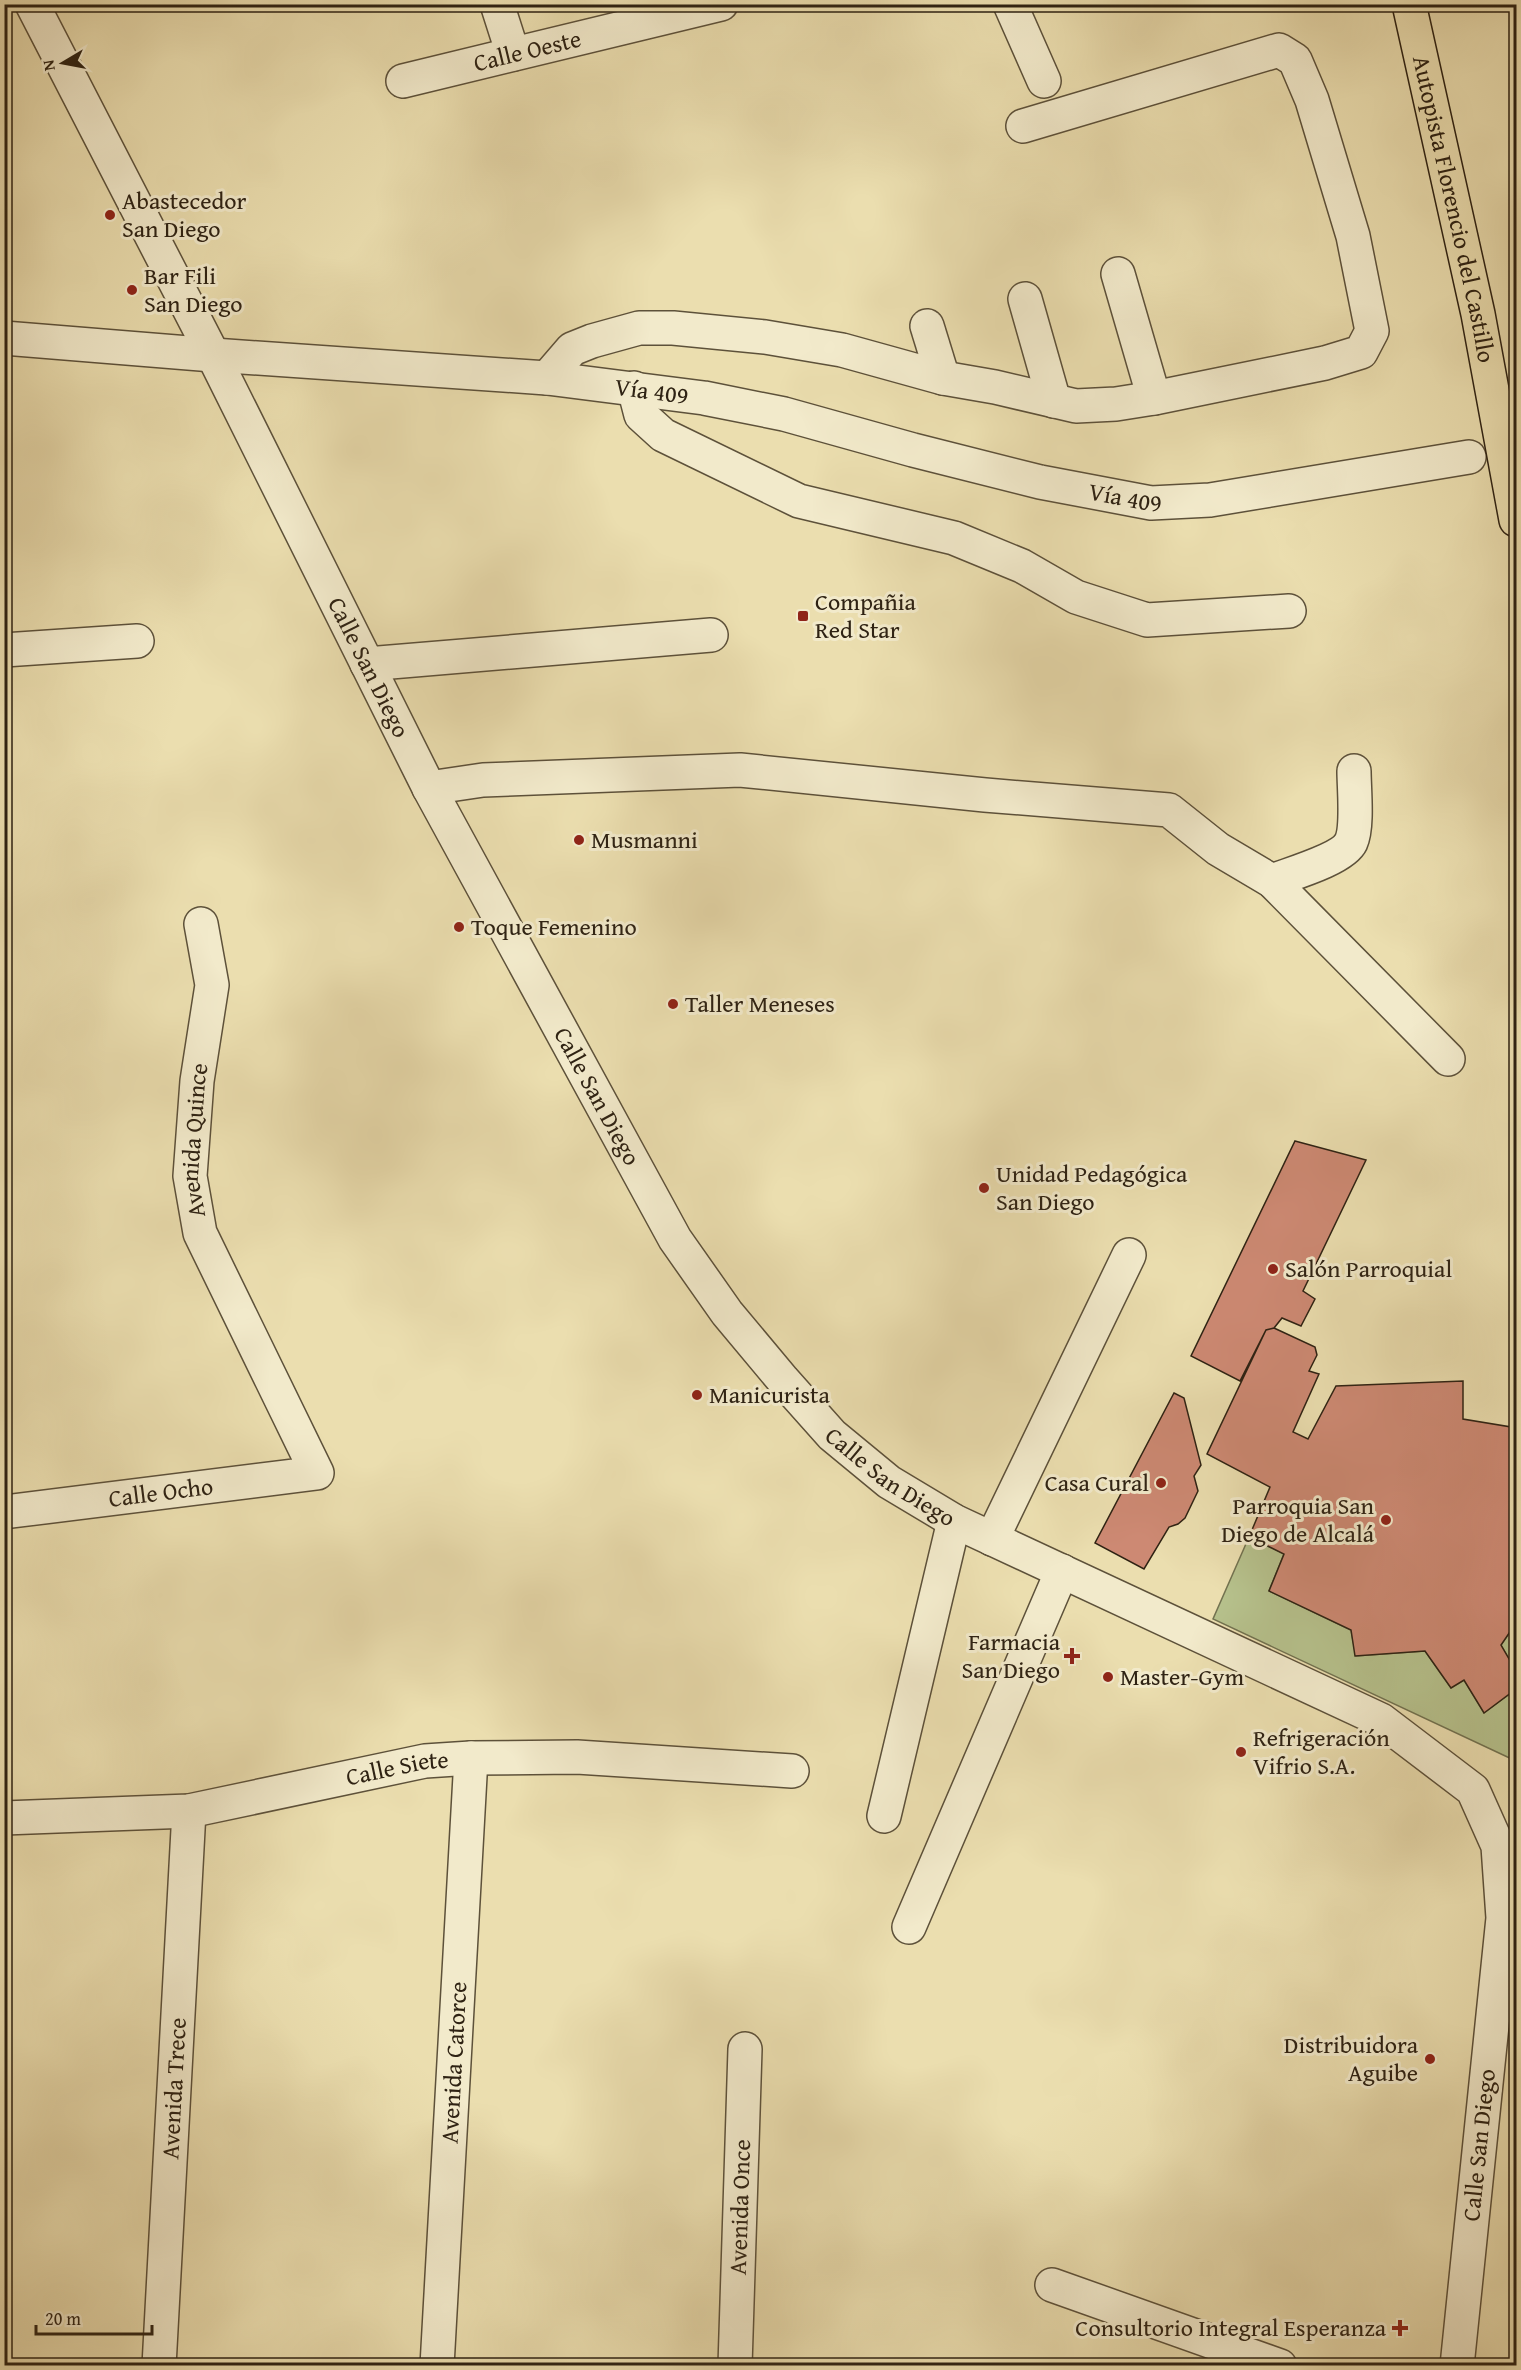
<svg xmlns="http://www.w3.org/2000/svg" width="1521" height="2370" viewBox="0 0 1521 2370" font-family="'Gentium Book Plus',serif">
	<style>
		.garden { fill: #b6c18c; stroke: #727250; stroke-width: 1.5 }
		.building { fill: #cd8973; stroke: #2e2213; stroke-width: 1.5 }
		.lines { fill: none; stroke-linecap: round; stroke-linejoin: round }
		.minor-casing { stroke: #5d513a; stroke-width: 36 }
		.highway-casing { stroke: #2e2213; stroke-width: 36 }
		.minor { stroke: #f2eacb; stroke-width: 33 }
		.highway { stroke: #ebdeaf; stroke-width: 33 }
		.poi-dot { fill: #8f2418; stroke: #f2eacb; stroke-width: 2 }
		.labels { text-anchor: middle; stroke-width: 6; stroke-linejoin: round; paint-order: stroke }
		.street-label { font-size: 24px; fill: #2e2213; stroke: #f2eacb }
		.poi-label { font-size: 24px; fill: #2e2213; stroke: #f2eacb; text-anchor: start }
	</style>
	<rect width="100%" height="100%" fill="#ebdeaf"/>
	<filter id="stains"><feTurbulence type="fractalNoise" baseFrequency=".00333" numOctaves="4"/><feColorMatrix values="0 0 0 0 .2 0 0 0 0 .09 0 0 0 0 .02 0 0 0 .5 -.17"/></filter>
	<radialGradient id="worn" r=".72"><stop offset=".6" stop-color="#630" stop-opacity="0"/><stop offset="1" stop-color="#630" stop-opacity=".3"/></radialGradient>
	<path class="garden" d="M1516,1426V1521L1511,1427Z
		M1249,1537L1284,1554L1269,1591L1351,1630L1356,1656L1425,1651L1451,1688L1464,1680L1484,1713L1516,1689V1761L1213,1619Z
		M1516,1623V1671L1501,1645Z"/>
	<path class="building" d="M1295,1141L1366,1160L1303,1291L1315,1299L1301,1326L1282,1318L1274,1328L1266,1330L1240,1381L1191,1356Z
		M1274,1328L1315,1347L1317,1355L1309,1371L1319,1374L1293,1432L1308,1439L1336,1386L1463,1381V1419L1511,1427L1516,1521V1623L1501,1645L1516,1671V1689L1484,1713L1464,1680L1451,1688L1425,1651L1355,1656L1351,1630L1269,1591L1284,1554L1249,1537L1270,1487L1207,1454L1266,1330Z
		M1174,1393L1184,1398L1201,1465L1194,1476L1198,1491L1185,1518L1178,1524L1169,1527L1144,1569L1095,1543Z"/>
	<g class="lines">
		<g class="minor-casing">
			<g id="minor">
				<path id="s1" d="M32,4L213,355L429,788L675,1239L727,1313L783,1380L832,1435L889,1482L954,1521L1381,1720L1473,1790L1498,1846L1503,1918L1457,2366"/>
				<path d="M497,4L513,54"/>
				<path d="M1010,4L1044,81"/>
				<path id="s2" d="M403,81L721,4"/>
				<path d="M1118,274L1154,398"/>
				<path d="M1025,299L1054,401"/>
				<path d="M927,326L943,378"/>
				<path id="s3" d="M4,338L213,355L547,378L704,398L784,414L913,450L1040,482L1151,503L1210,500L1469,457"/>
				<path d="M547,378L572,349L592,341L639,328H673L765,337L842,350L943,378L995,387L1076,406L1116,404L1154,398L1325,363L1361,352L1372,331L1353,236L1312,100L1295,60L1279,50L1023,126"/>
				<path d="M634,388L641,415L663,435L799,501L954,538L1022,566L1076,597L1147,620L1289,611"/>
				<path d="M4,650L137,641"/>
				<path d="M367,664L711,635"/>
				<path d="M429,788L483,780L740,770L985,795L1169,810L1218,849L1272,881L1448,1059"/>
				<path d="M1272,881C1290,874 1343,859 1351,842C1358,827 1354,788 1354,771"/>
				<path id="s4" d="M4,1512L317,1473L200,1233L190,1176L197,1081L212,985L201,924"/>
				<path d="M992,1539L1129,1255"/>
				<path d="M884,1816L954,1521"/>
				<path id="s5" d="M4,1818L189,1811L425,1761L471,1758L577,1757L792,1771"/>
				<path d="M909,1927L1062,1571"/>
				<path d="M1052,2285L1280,2366"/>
				<path id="s6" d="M159,2366L189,1811"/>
				<path id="s7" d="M437,2366L471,1758"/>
				<path id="s8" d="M735,2366L745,2049"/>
			</g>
		</g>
		<g class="highway-casing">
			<g id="highway">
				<path id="s9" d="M1409,4L1478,314L1516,520"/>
			</g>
		</g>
		<use href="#minor" class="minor"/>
		<use href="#highway" class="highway"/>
	</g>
	<g class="poi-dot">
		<circle cx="110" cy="215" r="6"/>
		<circle cx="132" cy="290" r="6"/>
		<rect x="797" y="610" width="12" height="12" rx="3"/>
		<circle cx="579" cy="840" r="6"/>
		<circle cx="459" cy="927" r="6"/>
		<circle cx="673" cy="1004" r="6"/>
		<circle cx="984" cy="1188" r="6"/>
		<circle cx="1273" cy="1269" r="6"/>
		<circle cx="697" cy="1395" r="6"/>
		<circle cx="1161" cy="1483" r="6"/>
		<circle cx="1386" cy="1520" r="6"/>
		<path d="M1069 1647h6v6h6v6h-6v6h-6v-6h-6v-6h6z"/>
		<circle cx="1108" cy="1677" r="6"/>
		<circle cx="1241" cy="1752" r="6"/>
		<circle cx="1430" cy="2059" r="6"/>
		<path d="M1397 2319h6v6h6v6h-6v6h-6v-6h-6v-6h6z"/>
	</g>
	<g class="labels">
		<g class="street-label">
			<text dy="8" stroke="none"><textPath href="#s2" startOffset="128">Calle Oeste</textPath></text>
			<text dy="8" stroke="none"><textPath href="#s9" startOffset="210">Autopista Florencio del Castillo</textPath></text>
			<text dy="8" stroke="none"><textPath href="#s3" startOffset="650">Vía 409</textPath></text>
			<text dy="8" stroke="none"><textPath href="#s3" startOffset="1136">Vía 409</textPath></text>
			<text dy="8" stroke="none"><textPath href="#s1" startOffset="744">Calle San Diego</textPath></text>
			<text dy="8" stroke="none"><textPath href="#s1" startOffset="1230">Calle San Diego</textPath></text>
			<text dy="8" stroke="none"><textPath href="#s4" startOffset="676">Avenida Quince</textPath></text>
			<text dy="8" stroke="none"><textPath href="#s1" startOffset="1716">Calle San Diego</textPath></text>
			<text dy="8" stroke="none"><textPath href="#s4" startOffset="158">Calle Ocho</textPath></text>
			<text dy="8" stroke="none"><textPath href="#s5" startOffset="398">Calle Siete</textPath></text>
			<text dy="8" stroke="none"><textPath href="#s7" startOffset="304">Avenida Catorce</textPath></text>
			<text dy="8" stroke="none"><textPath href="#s6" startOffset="278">Avenida Trece</textPath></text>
			<text transform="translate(1479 2145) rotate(-84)" y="8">Calle San Diego</text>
			<text dy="8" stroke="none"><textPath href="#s8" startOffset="159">Avenida Once</textPath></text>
		</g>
		<g class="poi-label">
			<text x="122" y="209">Abastecedor<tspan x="122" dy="28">San Diego</tspan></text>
			<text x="144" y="284">Bar Fili<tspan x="144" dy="28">San Diego</tspan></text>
			<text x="815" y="610">Compañia<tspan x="815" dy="28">Red Star</tspan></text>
			<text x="591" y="848">Musmanni</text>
			<text x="471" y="935">Toque Femenino</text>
			<text x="685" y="1012">Taller Meneses</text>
			<text x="996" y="1182">Unidad Pedagógica<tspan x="996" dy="28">San Diego</tspan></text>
			<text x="1285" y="1277">Salón Parroquial</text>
			<text x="709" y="1403">Manicurista</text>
			<text x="1149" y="1491" text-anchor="end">Casa Cural</text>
			<text x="1374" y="1514" text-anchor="end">Parroquia San<tspan x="1374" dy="28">Diego de Alcalá</tspan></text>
			<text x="1060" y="1650" text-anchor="end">Farmacia<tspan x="1060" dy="28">San Diego</tspan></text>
			<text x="1120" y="1685">Master-Gym</text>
			<text x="1253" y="1746">Refrigeración<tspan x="1253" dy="28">Vifrio S.A.</tspan></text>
			<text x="1418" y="2053" text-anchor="end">Distribuidora<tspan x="1418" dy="28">Aguibe</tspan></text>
			<text x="1386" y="2336" text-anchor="end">Consultorio Integral Esperanza</text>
		</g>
	</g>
	<rect width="1521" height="2370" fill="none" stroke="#ebdeaf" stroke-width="24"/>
	<rect x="6" y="6" width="1509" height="2358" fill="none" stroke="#2e2213" stroke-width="3"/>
	<rect x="12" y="12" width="1497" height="2346" fill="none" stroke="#2e2213" stroke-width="1.5"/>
	<g transform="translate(63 63) rotate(260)" stroke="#f2eacb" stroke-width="4.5" paint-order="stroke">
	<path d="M0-4.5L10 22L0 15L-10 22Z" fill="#2e2213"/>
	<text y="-9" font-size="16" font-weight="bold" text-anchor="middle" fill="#2e2213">N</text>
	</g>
	<path d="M36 2325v9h116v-9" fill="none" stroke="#2e2213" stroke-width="3"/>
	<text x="45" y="2325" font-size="18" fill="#2e2213" stroke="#f2eacb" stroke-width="4.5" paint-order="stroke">20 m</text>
	<rect width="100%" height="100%" filter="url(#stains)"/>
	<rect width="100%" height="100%" fill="url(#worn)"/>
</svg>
